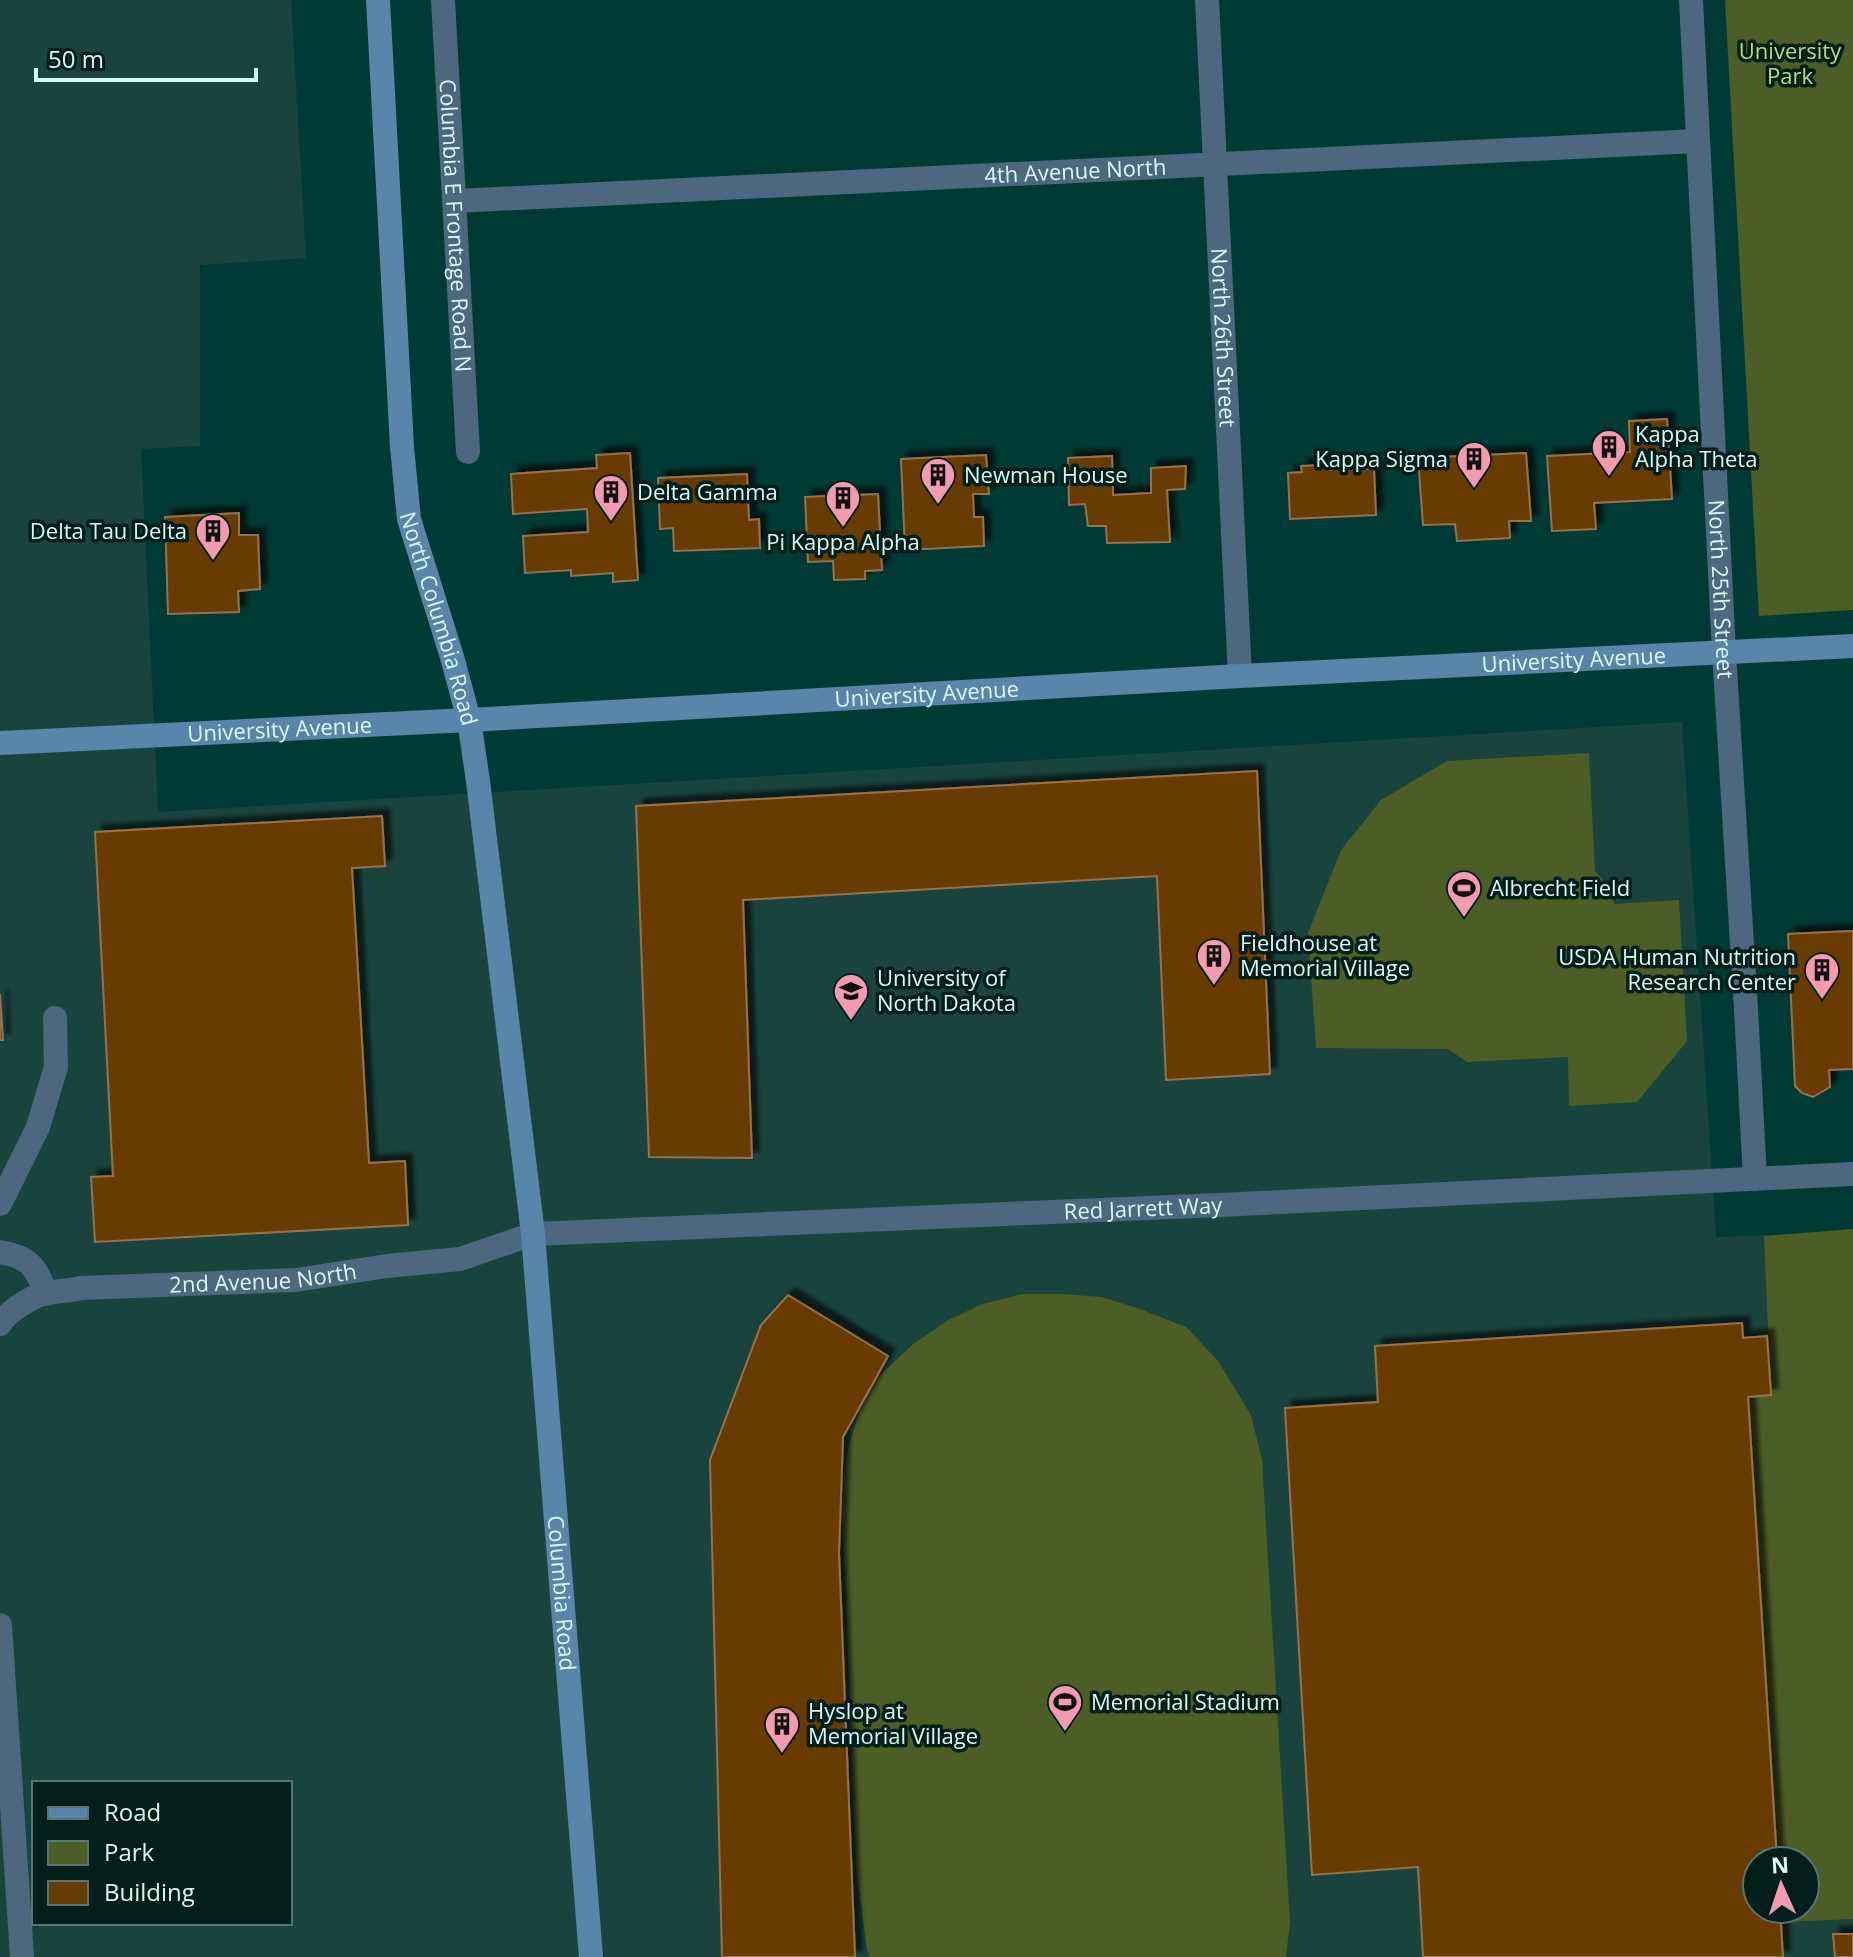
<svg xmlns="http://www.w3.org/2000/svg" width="1853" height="1957" viewBox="0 0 1853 1957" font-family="'Open Sans',sans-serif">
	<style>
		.built { fill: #19443e; fill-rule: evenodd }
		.green { fill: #4c5e26 }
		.building { fill: #673b04; stroke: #97714d; stroke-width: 2; filter: url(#shadow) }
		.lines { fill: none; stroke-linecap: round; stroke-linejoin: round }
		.street { stroke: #4c677e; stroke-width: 24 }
		.secondary { stroke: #5885a9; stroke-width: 24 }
		.labels { text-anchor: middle; stroke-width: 7; stroke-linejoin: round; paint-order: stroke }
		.park-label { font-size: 22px; fill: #b9dc72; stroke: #021e1b }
		.street-label { font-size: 22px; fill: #d7f8f3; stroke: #021e1b }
		.poi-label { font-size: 22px; fill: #d7f8f3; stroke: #021e1b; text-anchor: start }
	</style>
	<defs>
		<filter id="shadow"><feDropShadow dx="7" dy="-7" stdDeviation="2" flood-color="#0009"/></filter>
	</defs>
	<rect width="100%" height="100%" fill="#003a34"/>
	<path class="built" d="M0,0H291L306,258L200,265V446L141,449L158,812L1682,722L1716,1237L1853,1232V1957H0ZM34,1783H290V1923H34ZM1757,1861H1805V1909H1757Z"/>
	<path class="green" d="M1725,0H1853V610L1759,616Z
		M1589,753L1595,871L1613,892L1614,904L1679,900L1687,1041L1637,1102L1569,1106L1568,1057L1467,1062L1448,1049L1316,1048L1308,933L1341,850L1381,800L1447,761Z
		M1853,1229V1919L1781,1922L1780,1909H1805V1861H1777L1748,1397L1771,1395L1764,1236Z
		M1022,1294H1063L1101,1297L1137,1308L1186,1327L1218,1361L1251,1415L1262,1460L1290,1922L1286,1957H870L867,1950L856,1868L842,1502L846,1457L858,1415L872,1383L912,1345L947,1321L982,1304Z"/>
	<path class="building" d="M1667,419L1672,499L1594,503L1596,529L1552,531L1547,456L1630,452L1629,421Z
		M630,453L638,580L613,582V573L571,576V570L525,573L523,536L588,532L587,509L513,514L511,474L597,468L596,455Z
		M1526,453L1531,521H1509L1510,538L1457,541L1455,524L1423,525L1418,458Z
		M986,455L989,494H973L974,517H983L984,546L905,550L901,459Z
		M1112,456L1113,495L1151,493V468L1186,466L1185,489L1167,490L1170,542L1107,543L1106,526H1088L1085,504L1069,505L1068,458Z
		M1328,465L1329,470L1374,469L1376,515L1290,519L1288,473L1302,472L1301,466Z
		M747,474L749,520L759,519L760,548L674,551L673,528L660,529L658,478Z
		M878,494L882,570L865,571V579L834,580L833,561L808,562L805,497Z
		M239,513V535H258L260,589L238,591L239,612L168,614L165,517Z
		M1257,771L1270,1074L1166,1080L1157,876L743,900L752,1158L649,1157L636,806Z
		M382,816L385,866L352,868L369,1163L405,1161L408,1225L95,1242L91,1177L113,1176L95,832Z
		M1853,931V1069L1829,1070L1830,1087L1813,1097L1802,1093L1795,1086L1788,934Z
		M0,994L3,1040H0Z
		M788,1295L888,1356L843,1437L839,1553L855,1957H722L710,1460L761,1325Z
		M1742,1323L1743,1338L1767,1336L1771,1395L1748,1397L1777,1861H1757V1909H1780L1783,1957H1423L1418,1867L1312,1875L1285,1408L1378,1402L1375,1346Z
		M1833,1934H1853V1957H1835Z"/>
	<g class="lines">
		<g class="street">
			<path id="s1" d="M443,0L468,452"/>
			<path id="s2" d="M1207,0L1240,676"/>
			<path id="s3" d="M1691,0L1724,652L1746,1009L1755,1179"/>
			<path id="s4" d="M454,201L1698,141"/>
			<path d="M0,1204L38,1127L56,1067L55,1018"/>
			<path d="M0,1252C30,1257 36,1267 46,1294"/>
			<path id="s5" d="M0,1324C6,1313 30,1298 42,1294C55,1291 69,1291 81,1288L296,1280L387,1266L460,1259L533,1234L1220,1205L1853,1174"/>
			<path d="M0,1625L22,1957"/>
		</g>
		<g class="secondary">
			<path id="s6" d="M378,0L402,447L409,519L452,657L469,720L478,781L533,1234L591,1957"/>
			<path id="s7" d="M0,743L469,720L1240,676L1853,646"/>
		</g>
	</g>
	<defs>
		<g id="building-pin" transform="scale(1.8)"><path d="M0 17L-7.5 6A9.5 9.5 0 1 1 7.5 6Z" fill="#f29aaf" stroke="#021e1b"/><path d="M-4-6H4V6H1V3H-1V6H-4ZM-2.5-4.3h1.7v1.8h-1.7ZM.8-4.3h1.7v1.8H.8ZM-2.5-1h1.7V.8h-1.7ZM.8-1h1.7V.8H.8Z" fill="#111"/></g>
		<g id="stadium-pin" transform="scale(1.8)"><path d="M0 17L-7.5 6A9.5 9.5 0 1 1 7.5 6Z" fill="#f29aaf" stroke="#021e1b"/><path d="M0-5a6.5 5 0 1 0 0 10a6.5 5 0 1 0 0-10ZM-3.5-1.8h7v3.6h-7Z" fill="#111"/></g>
		<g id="university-pin" transform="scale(1.8)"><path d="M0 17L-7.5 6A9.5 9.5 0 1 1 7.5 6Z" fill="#f29aaf" stroke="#021e1b"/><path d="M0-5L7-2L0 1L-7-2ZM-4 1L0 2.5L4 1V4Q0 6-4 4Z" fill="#111"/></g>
	</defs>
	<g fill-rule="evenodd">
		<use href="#building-pin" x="1609" y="447"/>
		<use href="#building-pin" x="1474" y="459"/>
		<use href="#building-pin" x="938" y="475"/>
		<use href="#building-pin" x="611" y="492"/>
		<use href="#building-pin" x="843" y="498"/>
		<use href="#building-pin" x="213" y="531"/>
		<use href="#stadium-pin" x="1464" y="888"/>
		<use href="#building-pin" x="1214" y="956"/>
		<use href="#building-pin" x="1822" y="970"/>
		<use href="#university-pin" x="851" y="991"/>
		<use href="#stadium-pin" x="1065" y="1702"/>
		<use href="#building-pin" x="782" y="1724"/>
	</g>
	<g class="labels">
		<g class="park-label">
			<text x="1790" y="59">University<tspan x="1790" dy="25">Park</tspan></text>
		</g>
		<g class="street-label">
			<text dy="8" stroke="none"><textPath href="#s4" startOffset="622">4th Avenue North</textPath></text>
			<text dy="8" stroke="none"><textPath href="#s1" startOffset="226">Columbia E Frontage Road N</textPath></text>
			<text dy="8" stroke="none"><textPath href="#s2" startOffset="338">North 26th Street</textPath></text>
			<text dy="8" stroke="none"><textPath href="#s3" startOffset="590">North 25th Street</textPath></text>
			<text dy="8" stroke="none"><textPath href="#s6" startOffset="624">North Columbia Road</textPath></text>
			<text dy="8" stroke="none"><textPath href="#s7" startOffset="1576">University Avenue</textPath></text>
			<text dy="8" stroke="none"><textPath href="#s7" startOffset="928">University Avenue</textPath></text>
			<text dy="8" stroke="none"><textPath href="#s7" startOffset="280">University Avenue</textPath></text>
			<text dy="8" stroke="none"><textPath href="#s5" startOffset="1160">Red Jarrett Way</textPath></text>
			<text dy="8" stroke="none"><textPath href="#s5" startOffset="274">2nd Avenue North</textPath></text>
			<text dy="8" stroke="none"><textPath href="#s6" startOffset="1608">Columbia Road</textPath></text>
		</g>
		<g class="poi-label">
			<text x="1635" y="442">Kappa<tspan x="1635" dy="25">Alpha Theta</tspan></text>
			<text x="1448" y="467" text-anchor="end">Kappa Sigma</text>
			<text x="964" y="483">Newman House</text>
			<text x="637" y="500">Delta Gamma</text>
			<text x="187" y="539" text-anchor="end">Delta Tau Delta</text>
			<text x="843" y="550" text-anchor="middle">Pi Kappa Alpha</text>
			<text x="1490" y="896">Albrecht Field</text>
			<text x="1240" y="951">Fieldhouse at<tspan x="1240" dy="25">Memorial Village</tspan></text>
			<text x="1796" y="965" text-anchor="end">USDA Human Nutrition<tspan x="1796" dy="25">Research Center</tspan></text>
			<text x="877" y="986">University of<tspan x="877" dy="25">North Dakota</tspan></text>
			<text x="1091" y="1710">Memorial Stadium</text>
			<text x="808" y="1719">Hyslop at<tspan x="808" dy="25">Memorial Village</tspan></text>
		</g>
	</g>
	<rect x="32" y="1781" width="260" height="144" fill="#021e1b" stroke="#577571" stroke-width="2"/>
	<rect x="48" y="1807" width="40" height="12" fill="#5885a9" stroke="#577571" stroke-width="2"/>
	<text x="104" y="1821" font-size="24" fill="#d7f8f3">Road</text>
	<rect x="48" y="1841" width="40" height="24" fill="#4c5e26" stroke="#577571" stroke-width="2"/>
	<text x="104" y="1861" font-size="24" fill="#d7f8f3">Park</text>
	<rect x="48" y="1881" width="40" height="24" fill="#673b04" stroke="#577571" stroke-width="2"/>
	<text x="104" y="1901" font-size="24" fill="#d7f8f3">Building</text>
	<g transform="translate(1781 1885) rotate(357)"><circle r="38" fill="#021e1b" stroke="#577571" stroke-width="2"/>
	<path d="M0-6L14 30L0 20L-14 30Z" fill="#f29aaf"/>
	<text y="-12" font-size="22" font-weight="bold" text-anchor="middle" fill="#d7f8f3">N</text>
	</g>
	<path d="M36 68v12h220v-12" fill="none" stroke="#d7f8f3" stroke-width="4"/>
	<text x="48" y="68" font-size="24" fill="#d7f8f3" stroke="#021e1b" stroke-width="6" paint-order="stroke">50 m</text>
</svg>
